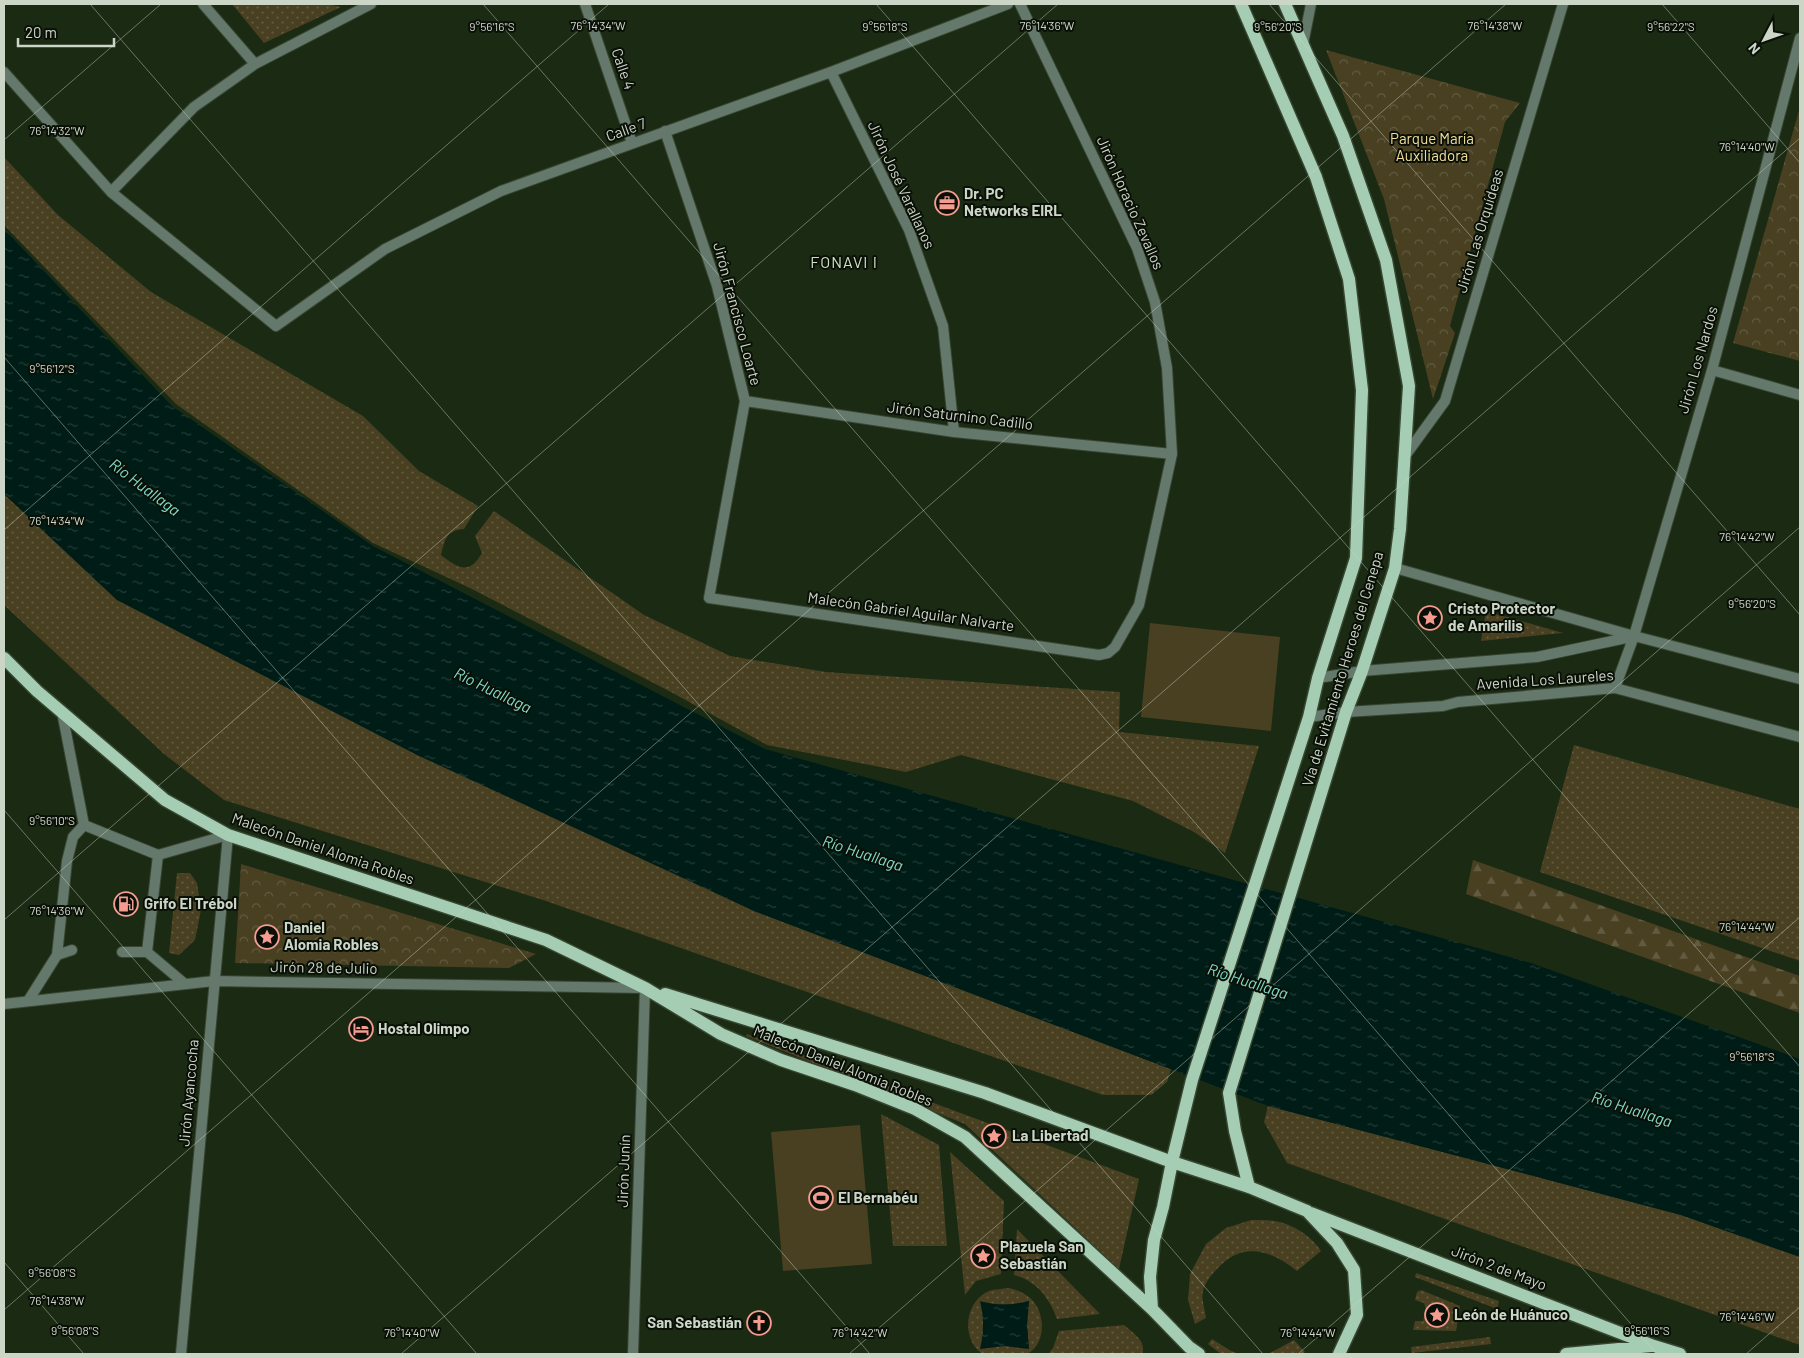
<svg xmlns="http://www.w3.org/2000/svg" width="1804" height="1358" viewBox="0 0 1804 1358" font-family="Barlow,sans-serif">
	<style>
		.grass { fill: url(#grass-dots); fill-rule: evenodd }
		.forest { fill: url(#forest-firs) }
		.park { fill: url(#park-crowns) }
		.pitch { fill: #494022 }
		.water { fill: url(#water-ripples) }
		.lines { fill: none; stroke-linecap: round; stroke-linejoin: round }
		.service-casing { stroke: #374630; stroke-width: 12 }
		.minor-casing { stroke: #374630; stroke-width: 12 }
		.tertiary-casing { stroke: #374630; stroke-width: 12 }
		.primary-casing { stroke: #374630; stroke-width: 15 }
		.service { stroke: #65786c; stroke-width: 10 }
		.minor { stroke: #65786c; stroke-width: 10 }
		.tertiary { stroke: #65786c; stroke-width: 10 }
		.primary { stroke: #a5cdb4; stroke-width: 12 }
		.ticks { fill: none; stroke: #ccd6c7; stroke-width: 1; stroke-opacity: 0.45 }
		.labels { text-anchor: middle; stroke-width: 4; stroke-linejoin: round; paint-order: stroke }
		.street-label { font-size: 15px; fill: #ccd6c7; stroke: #0a1007 }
		.park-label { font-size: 15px; fill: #f4de97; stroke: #0a1007 }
		.poi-label { font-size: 15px; font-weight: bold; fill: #ccd6c7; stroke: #0a1007; text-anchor: start }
		.neighbourhood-label { font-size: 16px; letter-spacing: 1px; fill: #cde1c4; stroke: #0a1007 }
		.water-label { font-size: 16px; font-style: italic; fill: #80dcca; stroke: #0a1007 }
		.ticks-label { font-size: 12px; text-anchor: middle; fill: #ccd6c7; stroke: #0a1007; stroke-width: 4; stroke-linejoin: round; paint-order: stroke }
	</style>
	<defs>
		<pattern id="grass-dots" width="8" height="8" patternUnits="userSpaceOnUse" patternTransform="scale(1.25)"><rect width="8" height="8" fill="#494022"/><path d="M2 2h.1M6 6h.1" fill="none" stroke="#625b41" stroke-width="1.8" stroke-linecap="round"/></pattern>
		<pattern id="forest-firs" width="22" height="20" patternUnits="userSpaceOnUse" patternTransform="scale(1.25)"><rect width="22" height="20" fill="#494022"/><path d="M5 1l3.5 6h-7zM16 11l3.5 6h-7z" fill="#625b41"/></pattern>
		<pattern id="park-crowns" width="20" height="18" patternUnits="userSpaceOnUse" patternTransform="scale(1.25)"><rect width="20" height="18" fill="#494022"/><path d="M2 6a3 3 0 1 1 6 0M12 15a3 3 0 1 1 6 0" fill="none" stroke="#625b41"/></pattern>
		<pattern id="water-ripples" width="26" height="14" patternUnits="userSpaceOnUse" patternTransform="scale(1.25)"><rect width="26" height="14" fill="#001c17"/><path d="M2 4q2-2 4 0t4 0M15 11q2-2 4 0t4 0" fill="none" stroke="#243c37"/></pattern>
	</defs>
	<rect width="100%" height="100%" fill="#1b2a13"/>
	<path class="grass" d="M232,4H326L341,7L264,43Z
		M4,157L58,215L151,292L363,416L419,471L478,506L464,529C446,530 445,540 441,555C459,569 469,575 482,553L475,536L494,511L644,615L730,656L826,672L1120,692L1119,732L1259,746L1225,853L1194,832L1133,801L961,755L906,772L767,745L671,692L470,588L373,543L176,404L4,225Z
		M4,494L117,600L754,911L1171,1069L1167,1082L1151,1095H1103L543,900L224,800L164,754L4,605Z
		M1486,611L1563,633L1481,641Z
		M1574,745L1800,809V961L1540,872Z
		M177,873H190L197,883L201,910L195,940L179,955L169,953Z
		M747,1034L1139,1179L1119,1269L965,1124L746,1036Z
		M1268,1106L1681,1215L1800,1257V1345L1287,1163L1264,1122Z
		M881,1114L939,1145L947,1246H893Z
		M950,1152L1004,1201L1001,1274L976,1281L965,1295Z
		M1251,1220C1259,1220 1267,1220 1275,1221C1292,1224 1312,1236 1321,1251L1297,1271C1273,1252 1246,1241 1221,1265C1213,1273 1206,1280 1203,1291C1201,1298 1205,1310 1206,1318L1195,1324L1188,1300L1190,1274L1206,1244L1226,1228Z
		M1017,1229L1100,1314L1057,1319C1050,1299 1036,1280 1014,1275Z
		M1416,1273L1499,1301L1497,1309L1415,1277Z
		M1009,1288C1017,1290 1024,1293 1030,1298C1045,1310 1047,1342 1029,1353C1021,1357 992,1354 982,1354C979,1351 974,1347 972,1342C963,1324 970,1299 989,1291C995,1289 1003,1289 1009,1288ZM1029,1301L1027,1325L1029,1348L1017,1346H994L983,1335V1314L993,1305L1016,1304Z
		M1421,1290L1460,1306L1456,1331L1413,1330L1415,1321H1423L1426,1310L1424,1303L1415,1300L1417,1292Z
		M1124,1325C1133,1333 1147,1341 1142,1354H1048L1053,1348L1059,1331Z
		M1490,1337L1491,1344L1412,1353L1411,1347Z
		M1212,1339L1231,1351L1240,1354H1221L1208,1344Z
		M1294,1340L1305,1352L1302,1354H1268Z"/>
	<path class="forest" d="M1473,860L1800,976V1013L1466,894Z"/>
	<path class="park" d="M1326,50L1520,103L1505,122L1450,326L1455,333L1433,399L1384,199Z
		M1800,107V361L1733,343Z
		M241,864L536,954L509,968L235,963Z"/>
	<path class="pitch" d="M1150,623L1280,637L1271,731L1141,717Z
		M860,1125L872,1264L783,1271L771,1132Z"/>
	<path class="water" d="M4,229L172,406L373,546L765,749L1531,963L1800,1059V1257L1681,1215L1268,1106L754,911L417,755L117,600L4,494Z
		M980,1301C997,1306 1012,1305 1029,1301L1027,1325L1029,1349L1005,1346L980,1349C984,1332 984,1318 980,1301Z"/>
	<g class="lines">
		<g class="service-casing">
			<path id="service" d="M62,712L84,825L158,855L228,835
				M122,952H147L185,984
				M147,952L158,855
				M57,955L67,861L73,837L84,825
				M28,1001L57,955L72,950"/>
		</g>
		<g class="minor-casing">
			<path id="minor" d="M203,4L255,64
				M585,4L632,143
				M1303,44L1311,4
				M4,72L111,192L276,326L385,249L501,191L831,72L1008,4
				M831,72L909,230L943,326L954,432
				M665,131L717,286L745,401L709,598L1099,655L1108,653L1115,647L1139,605L1172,454L1167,368L1155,302L1137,248L1020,4
				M111,192L194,107L255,64L371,4
				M1712,370L1800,395
				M745,401L954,432L1172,454
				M1405,456L1445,401L1563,4
				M1395,568L1634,636L1800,679
				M1318,678L1362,671L1537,657L1631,637
				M1615,688L1634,636L1712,370L1800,38
				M1309,717L1346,712L1443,706L1458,702L1615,688L1800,737
				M181,1354L228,835
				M633,1354L645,988"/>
		</g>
		<g class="tertiary-casing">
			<path id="tertiary" d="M4,1004L214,981L644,988"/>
		</g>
		<g class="primary-casing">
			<path id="primary" d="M4,658L37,691L165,800L228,835L546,940L645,988L721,1034L781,1060L855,1085L915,1109L965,1137L1152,1309
				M665,994L985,1093L1172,1162L1249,1187L1307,1211L1337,1243L1354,1270L1357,1315L1339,1354
				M1249,1187L1235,1131L1229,1093L1346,712L1362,671L1395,568L1400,529L1409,386L1386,260L1343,136L1285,4
				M1311,1213L1654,1346L1680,1354
				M1199,1354L1189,1347L1152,1309L1150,1277L1154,1240L1163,1207L1172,1162L1192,1080L1309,717L1318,678L1356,558L1362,390L1349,279L1316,177L1241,4
				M1566,1354L1651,1346"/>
		</g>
		<use href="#service" class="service"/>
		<use href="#minor" class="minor"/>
		<use href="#tertiary" class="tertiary"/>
		<use href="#primary" class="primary"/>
	</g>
	<path class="ticks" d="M90,4L1263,1354M483,4L1657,1354M876,4L1800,1067M1269,4L1800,615M1662,4L1800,163M4,140L161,4M4,357L870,1354M4,530L609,4M4,810L477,1354M4,920L1058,4M4,1262L84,1354M4,1310L1506,4M401,1354L1800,138M849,1354L1800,527M1298,1354L1800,917M1746,1354L1800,1307"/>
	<defs>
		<g id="office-ring" transform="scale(1.25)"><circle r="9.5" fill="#0a1007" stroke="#f59c91" stroke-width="1.5"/><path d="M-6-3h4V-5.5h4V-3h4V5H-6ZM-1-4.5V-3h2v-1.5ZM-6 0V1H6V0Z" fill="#f59c91"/></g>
		<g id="sight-ring" transform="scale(1.25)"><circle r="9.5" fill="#0a1007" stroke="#f59c91" stroke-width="1.5"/><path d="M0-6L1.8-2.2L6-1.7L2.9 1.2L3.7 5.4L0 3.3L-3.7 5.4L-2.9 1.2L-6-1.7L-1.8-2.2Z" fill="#f59c91"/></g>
		<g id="fuel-ring" transform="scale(1.25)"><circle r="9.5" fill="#0a1007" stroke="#f59c91" stroke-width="1.5"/><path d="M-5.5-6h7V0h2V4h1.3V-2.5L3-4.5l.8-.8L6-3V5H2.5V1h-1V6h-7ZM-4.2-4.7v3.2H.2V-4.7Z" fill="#f59c91"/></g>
		<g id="hotel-ring" transform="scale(1.25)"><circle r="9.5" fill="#0a1007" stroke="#f59c91" stroke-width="1.5"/><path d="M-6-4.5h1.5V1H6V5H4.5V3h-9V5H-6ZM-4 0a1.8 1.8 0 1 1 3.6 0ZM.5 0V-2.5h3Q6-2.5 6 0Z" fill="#f59c91"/></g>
		<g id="stadium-ring" transform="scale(1.25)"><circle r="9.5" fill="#0a1007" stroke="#f59c91" stroke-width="1.5"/><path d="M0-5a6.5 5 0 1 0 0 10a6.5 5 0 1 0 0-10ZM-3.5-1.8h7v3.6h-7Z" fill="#f59c91"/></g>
		<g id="church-ring" transform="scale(1.25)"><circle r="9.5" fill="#0a1007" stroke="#f59c91" stroke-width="1.5"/><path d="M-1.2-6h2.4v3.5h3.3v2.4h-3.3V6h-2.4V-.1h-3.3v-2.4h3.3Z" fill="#f59c91"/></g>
	</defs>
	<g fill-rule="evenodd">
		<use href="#office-ring" x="947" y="203"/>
		<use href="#sight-ring" x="1430" y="618"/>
		<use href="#fuel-ring" x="126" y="904"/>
		<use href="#sight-ring" x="267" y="937"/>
		<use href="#hotel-ring" x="361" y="1029"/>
		<use href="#sight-ring" x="994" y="1136"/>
		<use href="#stadium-ring" x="821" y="1198"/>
		<use href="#sight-ring" x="983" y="1256"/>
		<use href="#sight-ring" x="1437" y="1315"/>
		<use href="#church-ring" x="759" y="1323"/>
	</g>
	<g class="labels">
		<g class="street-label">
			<text transform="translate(623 69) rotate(71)" y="5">Calle 4</text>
			<text transform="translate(626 130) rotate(-20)" y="5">Calle 7</text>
			<text transform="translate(901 185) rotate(65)" y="5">Jirón José Varallanos</text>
			<text transform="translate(1130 203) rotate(66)" y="5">Jirón Horacio Zevallos</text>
			<text transform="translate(1480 231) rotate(-73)" y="5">Jirón Las Orquídeas</text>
			<text transform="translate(737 314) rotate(75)" y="5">Jirón Francisco Loarte</text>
			<text transform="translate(1698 360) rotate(-74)" y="5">Jirón Los Nardos</text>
			<text transform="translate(960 416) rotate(7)" y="5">Jirón Saturnino Cadillo</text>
			<text transform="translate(911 612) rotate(8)" y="5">Malecón Gabriel Aguilar Nalvarte</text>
			<text transform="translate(1343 669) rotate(-73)" y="5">Vía de Evitamiento Heroes del Cenepa</text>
			<text transform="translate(1545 680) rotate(-4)" y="5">Avenida Los Laureles</text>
			<text transform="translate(323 849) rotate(19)" y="5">Malecón Daniel Alomia Robles</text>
			<text transform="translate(324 968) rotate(1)" y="5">Jirón 28 de Julio</text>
			<text transform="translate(843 1066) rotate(22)" y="5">Malecón Daniel Alomia Robles</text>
			<text transform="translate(189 1093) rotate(-85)" y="5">Jirón Ayancocha</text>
			<text transform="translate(624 1171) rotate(-88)" y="5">Jirón Junín</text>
			<text transform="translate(1499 1268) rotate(21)" y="5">Jirón 2 de Mayo</text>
		</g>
		<g class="park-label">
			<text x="1432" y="144">Parque María<tspan x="1432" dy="17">Auxiliadora</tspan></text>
		</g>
		<g class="poi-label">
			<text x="964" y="199">Dr. PC<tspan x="964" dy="17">Networks EIRL</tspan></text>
			<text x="1448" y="614">Cristo Protector<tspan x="1448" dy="17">de Amarilis</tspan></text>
			<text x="144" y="909">Grifo El Trébol</text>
			<text x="284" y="933">Daniel<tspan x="284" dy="17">Alomia Robles</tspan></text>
			<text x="378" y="1034">Hostal Olimpo</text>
			<text x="1012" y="1141">La Libertad</text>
			<text x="838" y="1203">El Bernabéu</text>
			<text x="1000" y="1252">Plazuela San<tspan x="1000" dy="17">Sebastián</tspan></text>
			<text x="1454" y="1320">León de Huánuco</text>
			<text x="742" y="1328" text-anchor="end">San Sebastián</text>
		</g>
		<g class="neighbourhood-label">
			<text x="844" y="268">FONAVI I</text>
		</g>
		<g class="water-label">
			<text transform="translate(145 487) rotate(37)" y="6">Río Huallaga</text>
			<text transform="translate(493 690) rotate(26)" y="6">Río Huallaga</text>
			<text transform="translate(863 853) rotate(18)" y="6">Río Huallaga</text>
			<text transform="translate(1248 981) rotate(18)" y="6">Río Huallaga</text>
			<text transform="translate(1632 1109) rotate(18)" y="6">Río Huallaga</text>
		</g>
	</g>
	<g class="ticks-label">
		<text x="598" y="30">76°14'34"W</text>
		<text x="1047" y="30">76°14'36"W</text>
		<text x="1495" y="30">76°14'38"W</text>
		<text x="492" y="31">9°56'16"S</text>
		<text x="885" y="31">9°56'18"S</text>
		<text x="1671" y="31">9°56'22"S</text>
		<text x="1278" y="31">9°56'20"S</text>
		<text x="57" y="135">76°14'32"W</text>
		<text x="1747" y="151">76°14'40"W</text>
		<text x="52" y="373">9°56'12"S</text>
		<text x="57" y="525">76°14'34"W</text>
		<text x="1747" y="541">76°14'42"W</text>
		<text x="1752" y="608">9°56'20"S</text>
		<text x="52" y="825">9°56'10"S</text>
		<text x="57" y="915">76°14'36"W</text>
		<text x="1747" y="931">76°14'44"W</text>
		<text x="1752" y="1061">9°56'18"S</text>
		<text x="52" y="1277">9°56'08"S</text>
		<text x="57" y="1305">76°14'38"W</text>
		<text x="1747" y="1321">76°14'46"W</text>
		<text x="75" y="1335">9°56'08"S</text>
		<text x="1647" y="1335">9°56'16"S</text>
		<text x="412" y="1337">76°14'40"W</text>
		<text x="860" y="1337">76°14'42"W</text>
		<text x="1308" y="1337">76°14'44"W</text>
	</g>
	<rect width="1804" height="1358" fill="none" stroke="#ccd6c7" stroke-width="10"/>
	<g transform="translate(1764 40) rotate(229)" stroke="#0a1007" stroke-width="4" paint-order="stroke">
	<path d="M0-4L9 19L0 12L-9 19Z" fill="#ccd6c7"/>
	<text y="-8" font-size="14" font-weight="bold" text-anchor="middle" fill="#ccd6c7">N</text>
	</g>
	<path d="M18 38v8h96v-8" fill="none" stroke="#ccd6c7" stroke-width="2.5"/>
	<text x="25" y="38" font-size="15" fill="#ccd6c7" stroke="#0a1007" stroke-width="4" paint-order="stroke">20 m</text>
</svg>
